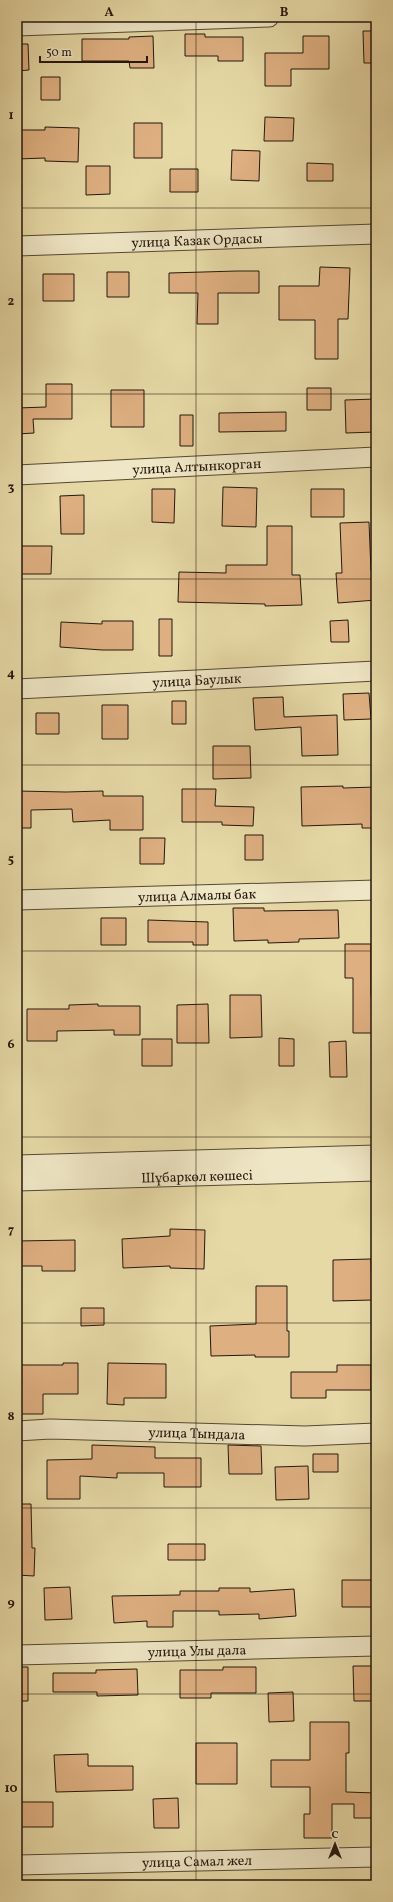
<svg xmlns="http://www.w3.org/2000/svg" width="393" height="1902" viewBox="0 0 393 1902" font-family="Vollkorn,serif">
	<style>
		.building { fill: #deaf80; stroke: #24170c }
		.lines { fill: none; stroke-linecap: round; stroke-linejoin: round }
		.minor-casing { stroke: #544832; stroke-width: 21 }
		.minor { stroke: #efe6c5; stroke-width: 19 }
		.grid { fill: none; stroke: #24170c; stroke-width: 1; stroke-opacity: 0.55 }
		.labels { text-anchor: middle; stroke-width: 4; stroke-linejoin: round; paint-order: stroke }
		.street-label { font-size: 14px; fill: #24170c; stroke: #efe6c5 }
		.neatline { fill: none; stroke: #24170c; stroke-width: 1.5 }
		.grid-label { font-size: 13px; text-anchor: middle; font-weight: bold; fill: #24170c }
	</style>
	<rect width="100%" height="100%" fill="#e6d9a6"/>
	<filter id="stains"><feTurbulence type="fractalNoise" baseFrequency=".005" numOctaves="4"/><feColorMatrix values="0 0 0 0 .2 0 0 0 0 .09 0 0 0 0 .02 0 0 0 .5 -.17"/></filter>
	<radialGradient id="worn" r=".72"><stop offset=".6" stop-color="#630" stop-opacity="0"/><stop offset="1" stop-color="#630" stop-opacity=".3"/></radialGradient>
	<path class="building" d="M363,31H376V63H364Z
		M185,34H205V37H243V61H218V56H185Z
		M153,36L154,68H130L129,61H82V39H129V37Z
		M303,36H329V69H291V86H265V53H303Z
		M17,44H28L29,70L17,71Z
		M41,77H60V100H41Z
		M265,117L294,118L293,141H264Z
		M134,123H162V158H134Z
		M45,127L79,128L78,162L45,161V158L17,159V130H45Z
		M232,150L260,151L259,181L231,180Z
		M307,163L333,164V181H307Z
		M86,166H110V194L86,195Z
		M170,169H198V192H170Z
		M320,267L350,268L348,319H338V359H315V320H279V286H319Z
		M237,271H259V293H218V324H197L198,293H169V273Z
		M107,272H129V297H107Z
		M43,274H74V301H43Z
		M46,384H72V419H33L34,433L17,434V408L46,407Z
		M307,388H331V410H307Z
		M111,390H144V427H111Z
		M376,399V432L346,433L345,400Z
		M286,412V431L219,432V413Z
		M180,415H193V446H180Z
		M223,487L257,488L256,527L222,526Z
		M152,489H175L174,523L152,522Z
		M311,489H344V517H311Z
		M84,495V534H61L60,496Z
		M369,522L371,571H375L376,600L338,603L336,573H342L340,523Z
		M267,526H292V575H300L302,605L265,606V604L178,602L179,572L226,573V565H267Z
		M21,546H52L51,574H20Z
		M159,619H172V656H159Z
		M348,620L349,642H331L330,621Z
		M102,621H133V650H102L60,647L61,622L102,624Z
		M369,693L371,719L344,720L343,694Z
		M283,697L284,717L337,715L338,755L302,756L301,727L255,730L253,698Z
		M172,701H186V724H172Z
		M102,705H128V739H102Z
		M36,713H59V734H36Z
		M213,746H250L251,778L213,779Z
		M343,786V788L376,787V828H362V824L302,826L301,787Z
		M182,789H216L215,806L254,807L253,826L222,825V822H182Z
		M17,791L66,792L103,791V796H143V830H110V820L73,822L72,809L31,810V828H17Z
		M245,835H263V860H245Z
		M140,838H165L164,864H140Z
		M233,908H264V911L338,910L339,938L299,939V942L268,943V940L234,941Z
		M101,918H126V945H101Z
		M148,920L208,922V945H193V942H148Z
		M345,944H371V997H376V1033H353V978H345Z
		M230,995H261L262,1037L230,1038Z
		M98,1004V1006H140V1035H114V1030L57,1031V1041H27V1009H69V1005Z
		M208,1004L209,1043H177V1005Z
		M279,1038L294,1039V1066H279Z
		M142,1039H172V1066H142Z
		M346,1041L347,1077H330L329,1042Z
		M170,1229L205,1230L204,1269L170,1268V1266L123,1268L122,1239L170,1236Z
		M75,1240V1271H42V1266H17V1241Z
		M371,1259L372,1300L333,1301V1260Z
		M256,1286H287V1331H289V1357H255V1355L211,1356L210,1326L256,1324Z
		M81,1308H104V1325L81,1326Z
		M63,1363H78V1394H43V1414H18L17,1365H63Z
		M108,1363L166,1364V1398H124V1405L107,1404Z
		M337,1365H371V1390H326V1398H291V1372H337Z
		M92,1445L155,1447V1458H201V1487H164V1473H117V1478L80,1476V1499H47V1460L92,1459Z
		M228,1445L261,1446L262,1474H229Z
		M313,1454H338V1472H313Z
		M308,1466L309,1499L276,1500L275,1467Z
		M17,1504H31L32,1548H35L34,1576L17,1575Z
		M168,1544H205V1560H168Z
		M342,1580H376V1607H342Z
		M70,1587L72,1619L45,1620L44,1588Z
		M219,1588H250V1592L294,1589L296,1616L259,1619V1614L219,1615V1611H173V1627H147V1621L114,1623L112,1596L180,1595V1591H219Z
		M353,1666H376V1701H354Z
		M17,1667H28V1701H17Z
		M223,1667H256V1693H211V1698H180V1670H223Z
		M137,1669L138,1695L97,1696V1692H53V1673H96V1670Z
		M293,1692L294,1721L269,1722L268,1693Z
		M310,1722H349V1753H346V1792L376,1793V1818H354V1804H332V1838H304V1814H310V1787H271V1760H310Z
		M196,1743H237V1784H196Z
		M88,1754V1766H133V1790L56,1792L54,1755Z
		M178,1798L179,1828H154L153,1799Z
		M20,1802H53V1827H20Z"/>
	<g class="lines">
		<g class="minor-casing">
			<g id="minor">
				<path d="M17,26L269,17"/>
				<path id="s1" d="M17,246L376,234"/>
				<path id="s2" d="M17,475L376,457"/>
				<path id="s3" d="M17,689L376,671"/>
				<path id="s4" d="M17,900L376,890"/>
				<path d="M17,1165L376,1155"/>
				<path id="s5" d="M17,1181L376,1171"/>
				<path id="s6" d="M17,1431L50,1429L305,1436L376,1433"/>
				<path id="s7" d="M17,1655L376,1646"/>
				<path id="s8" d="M17,1865L376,1857"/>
			</g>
		</g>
		<use href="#minor" class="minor"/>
	</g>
	<path class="grid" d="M196,17V1885M17,208H376M17,394H376M17,579H376M17,765H376M17,951H376M17,1137H376M17,1323H376M17,1508H376M17,1694H376"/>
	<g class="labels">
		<g class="street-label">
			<text dy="5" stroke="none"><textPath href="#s1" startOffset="180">улица Казак Ордасы</textPath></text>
			<text dy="5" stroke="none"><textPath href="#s2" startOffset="180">улица Алтынкорган</textPath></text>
			<text dy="5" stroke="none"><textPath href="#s3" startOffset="180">улица Баулык</textPath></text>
			<text dy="5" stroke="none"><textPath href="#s4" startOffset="180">улица Алмалы бак</textPath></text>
			<text dy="5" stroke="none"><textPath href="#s5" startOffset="180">Шұбаркөл көшесі</textPath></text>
			<text dy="5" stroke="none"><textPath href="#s6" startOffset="180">улица Тындала</textPath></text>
			<text dy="5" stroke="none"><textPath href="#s7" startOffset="180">улица Улы дала</textPath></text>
			<text dy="5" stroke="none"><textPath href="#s8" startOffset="180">улица Самал жел</textPath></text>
		</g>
	</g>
	<rect width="393" height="1902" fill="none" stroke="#e6d9a6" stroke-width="44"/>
	<g transform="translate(335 1844)" stroke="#efe6c5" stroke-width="3" paint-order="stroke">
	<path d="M0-3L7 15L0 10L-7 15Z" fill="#24170c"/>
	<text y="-6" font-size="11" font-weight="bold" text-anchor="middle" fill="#24170c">С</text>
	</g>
	<path d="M40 56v6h107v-6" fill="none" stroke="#24170c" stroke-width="2"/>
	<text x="46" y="56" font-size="12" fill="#24170c" stroke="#efe6c5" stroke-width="3" paint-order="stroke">50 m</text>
	<rect x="22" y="22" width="349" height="1858" class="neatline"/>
	<g class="grid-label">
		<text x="109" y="16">A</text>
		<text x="284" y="16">B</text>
		<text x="11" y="119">1</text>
		<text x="11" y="305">2</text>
		<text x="11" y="491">3</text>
		<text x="11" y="677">4</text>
		<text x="11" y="863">5</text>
		<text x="11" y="1048">6</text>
		<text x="11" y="1234">7</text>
		<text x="11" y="1420">8</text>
		<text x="11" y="1606">9</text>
		<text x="11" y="1792">10</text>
	</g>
	<rect width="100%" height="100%" filter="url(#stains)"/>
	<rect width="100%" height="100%" fill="url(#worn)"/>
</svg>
